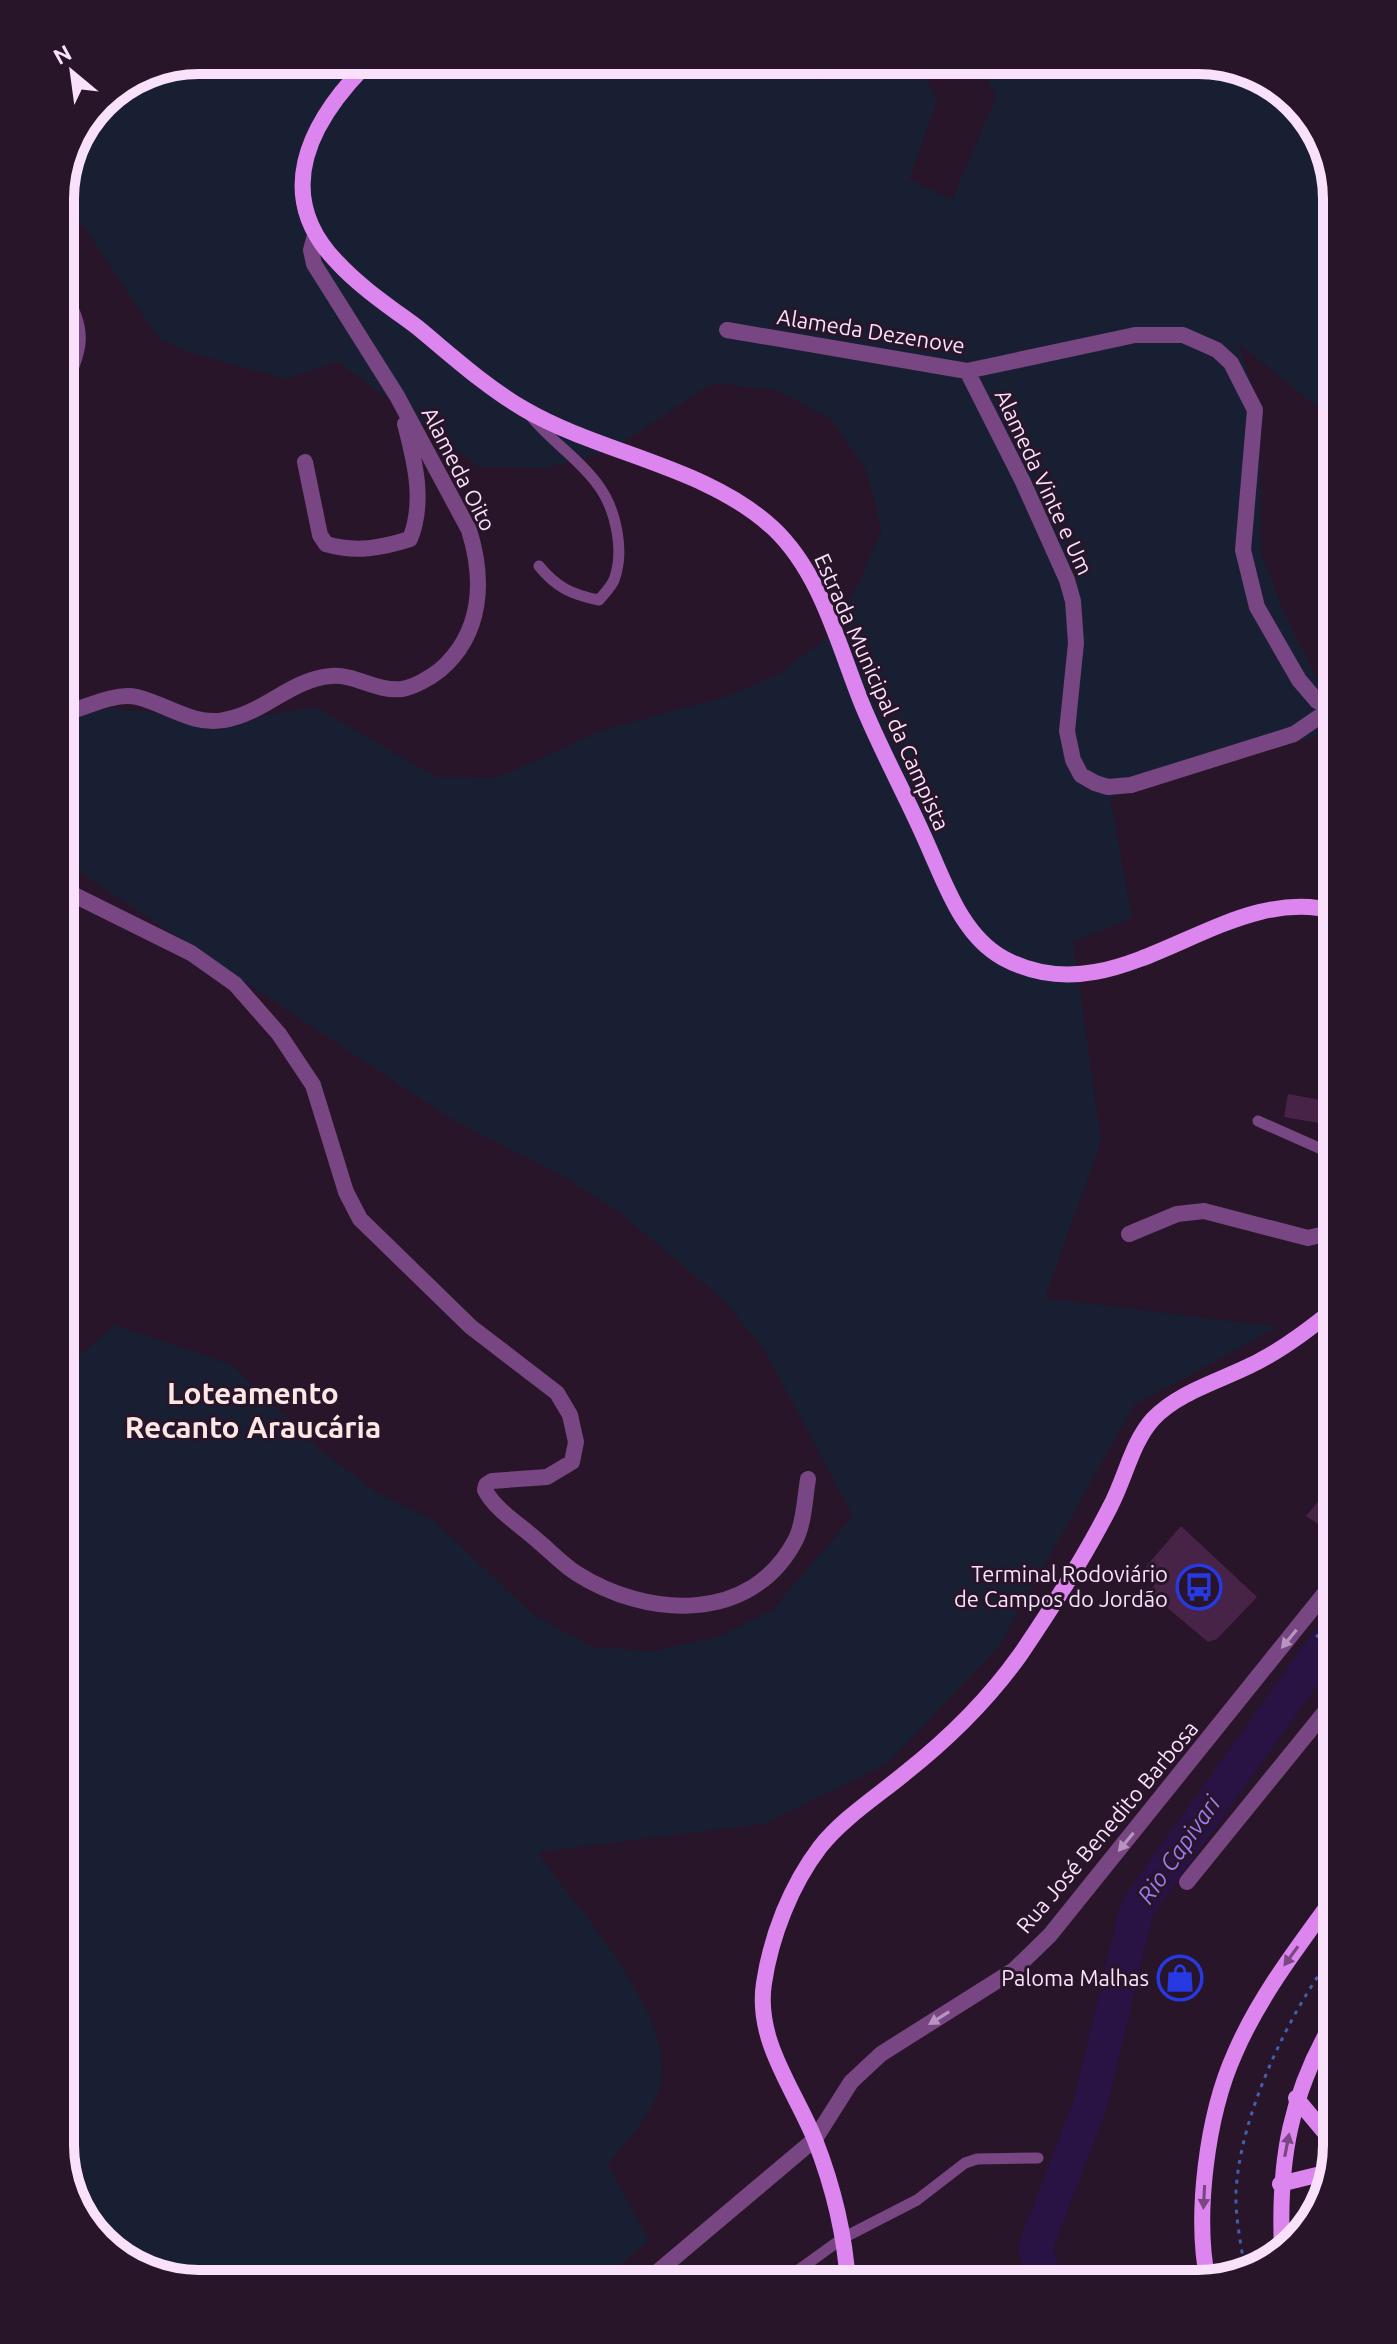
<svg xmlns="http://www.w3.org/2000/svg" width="1397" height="2344" viewBox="0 0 1397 2344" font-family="Ubuntu,sans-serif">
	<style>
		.green { fill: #191f32 }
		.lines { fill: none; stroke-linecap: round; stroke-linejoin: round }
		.river { stroke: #281344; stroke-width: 34 }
		.building { fill: #482348 }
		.path { stroke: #425eae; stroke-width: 3; stroke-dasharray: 4 6; stroke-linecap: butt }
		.lane { stroke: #784682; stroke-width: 11 }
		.street { stroke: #784682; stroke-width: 16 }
		.secondary { stroke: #dc85ee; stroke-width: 16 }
		.oneway { fill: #b894be }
		.oneway2 { fill: #7a4782 }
		.labels { text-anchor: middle; stroke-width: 6; stroke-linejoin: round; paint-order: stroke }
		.street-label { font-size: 22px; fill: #f9e1fb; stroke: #291529 }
		.poi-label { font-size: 22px; fill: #f9e1fb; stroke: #291529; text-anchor: end }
		.water-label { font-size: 24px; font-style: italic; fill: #9a7ded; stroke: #291529 }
		.district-label { font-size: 30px; font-weight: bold; fill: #fbe7e3; stroke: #291529 }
		.rim { fill: none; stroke: #f9e1fb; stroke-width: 10 }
	</style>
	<rect width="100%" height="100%" fill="#291529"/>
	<path class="green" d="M1208,60L1276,84L1323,138L1337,199V424L1238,342L1260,409L1261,553L1286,617L1337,717V730L1110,798L1132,918L1073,942L1101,1141L1045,1298L1278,1327L1134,1405L1000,1645L886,1765L763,1824L538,1852C576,1911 686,2020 657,2095C648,2119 623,2144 608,2165L649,2240L597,2284H190L122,2261L74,2206L60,2145V1378L68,1365L115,1325L232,1365L322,1451L377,1493L435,1521L532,1614L592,1647L654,1651L717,1637L772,1610L853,1516L764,1349L722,1299L623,1215L568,1179L450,1118L60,859V724L99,707L160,713L214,730L267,715L315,707L436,777L497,778L603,730L725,697L779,674L826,638L857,586L882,530L866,469L831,419L776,390L713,383L610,451L546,468L479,467L338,362L286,379L189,352L158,338L60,191L101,100L146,70L800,64L821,81L836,64L919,63L937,101L909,179L952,200L996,97L980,62Z"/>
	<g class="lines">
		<path class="river" d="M1047,2284L1035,2248L1090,2105L1137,1908L1337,1628"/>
	</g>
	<path class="building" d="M1288,1094L1337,1103V1126L1284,1117Z
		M1337,1479V1506L1321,1526L1306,1516Z
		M1181,1526L1257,1597L1217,1639L1208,1642L1150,1593L1156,1581L1144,1569Z"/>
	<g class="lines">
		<path class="path" d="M1316,1635L1337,1651
			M1245,2273C1242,2247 1235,2219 1236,2193C1239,2117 1290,2009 1337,1950"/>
		<path class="lane" d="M60,397C84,347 90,334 60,284
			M529,414C549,440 579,458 598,485C616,509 625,551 614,580C611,587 604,594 599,600C572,595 556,587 539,566
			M1258,1121L1337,1156
			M779,2284L843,2238L917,2200L965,2163L977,2159L1038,2158"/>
		<path class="street" d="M727,330L967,371L1135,335H1183L1217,350L1231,363L1255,410L1243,550L1257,607L1299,680L1317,701L1337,713
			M967,371L1023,482L1067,580L1073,601L1076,643L1067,731L1073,760L1081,775L1095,783L1108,787L1131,785L1294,734L1329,710
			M305,462L320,535L326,544C356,553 381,548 410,539C425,502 415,462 405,424
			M60,715C83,709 113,692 137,697C166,704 193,726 224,720C263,714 291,679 331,676C356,674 376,692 402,689C414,687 430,678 440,670C482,634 485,581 469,530L397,396L314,264L311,250L315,235
			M60,888L191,953L235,984L279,1034L313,1085L346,1192L360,1219L471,1327L557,1393L570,1415L576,1442L572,1462L547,1477L492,1481L486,1485L485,1490C495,1510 522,1526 538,1541C550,1551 562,1564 576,1573C646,1618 752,1625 796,1539C804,1523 805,1497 808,1479
			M1129,1234L1177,1214L1204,1211L1308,1238L1337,1231
			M1187,1882L1337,1697
			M643,2284L815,2139L851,2082L881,2054L1014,1970L1050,1935L1337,1578"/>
		<path class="secondary" d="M363,68C308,125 273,196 337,262C360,287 390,307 417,327C451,355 486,387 524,409C601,454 706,466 773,528C821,573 838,645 862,704C882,753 908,799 929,848C946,886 963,936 1003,958C1121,1022 1222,878 1337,912
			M1296,2098L1337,2147
			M1280,2184L1329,2172
			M1282,2250C1278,2159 1290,2093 1337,2015
			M1208,2282C1194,2216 1207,2115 1235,2053C1260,1995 1300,1944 1337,1893
			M848,2284C845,2235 833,2186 815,2140C795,2090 755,2041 764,1983C771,1936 791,1885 820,1847C842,1819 876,1797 904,1774C947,1740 988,1700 1020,1655C1052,1608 1084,1558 1110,1507C1125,1479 1132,1442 1153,1419C1180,1390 1227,1379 1261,1360C1289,1345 1313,1326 1337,1307"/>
	</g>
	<defs><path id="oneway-solid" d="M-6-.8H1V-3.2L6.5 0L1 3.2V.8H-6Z" transform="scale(2)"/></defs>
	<g class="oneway">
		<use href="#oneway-solid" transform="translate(1289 1639) rotate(129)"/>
		<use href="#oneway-solid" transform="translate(1126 1842) rotate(129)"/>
		<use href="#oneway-solid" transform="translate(939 2018) rotate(148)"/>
	</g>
	<g class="oneway2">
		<use href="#oneway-solid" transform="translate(1291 1956) rotate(126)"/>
		<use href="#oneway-solid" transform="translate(1287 2145) rotate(-79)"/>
		<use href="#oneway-solid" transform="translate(1204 2197) rotate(93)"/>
	</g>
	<defs>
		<g id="bus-ring" transform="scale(2.3)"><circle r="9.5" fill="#291529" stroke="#2639e2" stroke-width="1.5"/><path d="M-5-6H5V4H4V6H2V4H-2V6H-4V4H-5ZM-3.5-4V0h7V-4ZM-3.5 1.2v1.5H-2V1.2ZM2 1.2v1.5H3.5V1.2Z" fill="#2639e2"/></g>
		<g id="shop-ring" transform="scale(2.3)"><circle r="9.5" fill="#291529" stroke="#2639e2" stroke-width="1.5"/><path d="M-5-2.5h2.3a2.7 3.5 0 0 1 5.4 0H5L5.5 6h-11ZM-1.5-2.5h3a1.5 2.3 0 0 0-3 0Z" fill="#2639e2"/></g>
	</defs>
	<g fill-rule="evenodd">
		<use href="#bus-ring" x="1199" y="1587"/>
		<use href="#shop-ring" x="1180" y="1978"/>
	</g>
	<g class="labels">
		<g class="street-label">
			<text transform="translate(871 331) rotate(9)" y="8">Alameda Dezenove</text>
			<text transform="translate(459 469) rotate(63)" y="8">Alameda Oito</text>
			<text transform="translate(1044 482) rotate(65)" y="8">Alameda Vinte e Um</text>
			<text transform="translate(882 692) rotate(66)" y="8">Estrada Municipal da Campista</text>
			<text transform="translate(1107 1827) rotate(-50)" y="8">Rua José Benedito Barbosa</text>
		</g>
		<g class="poi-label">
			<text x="1168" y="1582">Terminal Rodoviário<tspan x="1168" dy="25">de Campos do Jordão</tspan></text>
			<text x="1149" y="1986">Paloma Malhas</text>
		</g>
		<g class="water-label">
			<text transform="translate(1179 1850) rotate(-55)" y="8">Rio Capivari</text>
		</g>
		<g class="district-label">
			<text x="253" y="1404">Loteamento<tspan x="253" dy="34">Recanto Araucária</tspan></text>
		</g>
	</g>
	<path d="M0 0H1397V2344H0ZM199 74H1198A125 125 0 0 1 1323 199V2145A125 125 0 0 1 1198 2270H199A125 125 0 0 1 74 2145V199A125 125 0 0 1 199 74Z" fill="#291529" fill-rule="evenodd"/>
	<path class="rim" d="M199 74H1198A125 125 0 0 1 1323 199V2145A125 125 0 0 1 1198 2270H199A125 125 0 0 1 74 2145V199A125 125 0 0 1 199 74Z"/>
	<g transform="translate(72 72) rotate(331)" stroke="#291529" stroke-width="6" paint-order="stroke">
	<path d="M0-6L14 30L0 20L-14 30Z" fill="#f9e1fb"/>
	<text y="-12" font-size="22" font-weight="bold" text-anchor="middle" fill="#f9e1fb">N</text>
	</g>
</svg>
